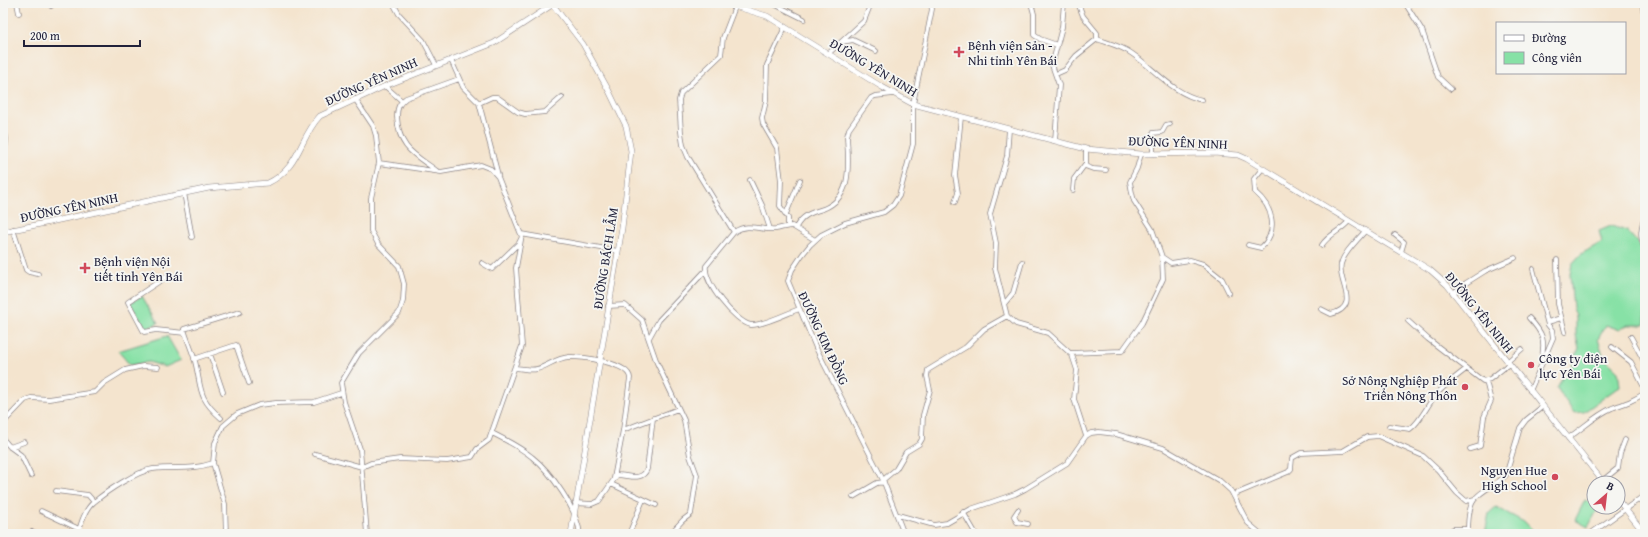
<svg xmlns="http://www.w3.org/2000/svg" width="1648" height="537" viewBox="0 0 1648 537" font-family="'Gentium Book Plus',serif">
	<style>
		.green { fill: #87e1a6; stroke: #548270 }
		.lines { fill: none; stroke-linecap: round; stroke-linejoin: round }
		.minor-casing { stroke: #8b8384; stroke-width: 5.5 }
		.major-casing { stroke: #8b8384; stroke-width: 6 }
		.minor { stroke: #fff; stroke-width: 4 }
		.major { stroke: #fff; stroke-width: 5 }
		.poi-dot { fill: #d1495b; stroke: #f6f6f2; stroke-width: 1.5 }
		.labels { text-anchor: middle; stroke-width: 3.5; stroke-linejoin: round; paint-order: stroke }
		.poi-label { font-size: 13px; fill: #22223b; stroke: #f6f6f2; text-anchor: start }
		.street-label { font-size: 13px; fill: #22223b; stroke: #f6f6f2 }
	</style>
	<rect width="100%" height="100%" fill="#f6f6f2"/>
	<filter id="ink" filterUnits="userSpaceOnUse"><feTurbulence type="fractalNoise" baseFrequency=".025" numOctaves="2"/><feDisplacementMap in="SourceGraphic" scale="8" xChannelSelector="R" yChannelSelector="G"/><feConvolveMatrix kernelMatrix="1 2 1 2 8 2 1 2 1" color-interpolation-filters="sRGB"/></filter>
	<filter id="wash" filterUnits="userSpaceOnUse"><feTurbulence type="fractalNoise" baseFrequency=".012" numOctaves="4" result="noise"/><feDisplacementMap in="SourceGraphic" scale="16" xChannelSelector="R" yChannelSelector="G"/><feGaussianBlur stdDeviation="0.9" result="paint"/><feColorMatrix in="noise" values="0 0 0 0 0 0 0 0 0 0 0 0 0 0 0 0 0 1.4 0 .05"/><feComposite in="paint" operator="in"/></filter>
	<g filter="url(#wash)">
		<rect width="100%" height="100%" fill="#f4e4ce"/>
		<path class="green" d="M1611,226L1627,231L1636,241L1645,255V325H1627L1620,330L1606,325L1598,339L1604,358L1618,371L1620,386L1584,412L1574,413L1557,388L1563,376L1569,372L1579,348L1576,335V316L1573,308L1570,274L1572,264L1581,254L1602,242L1599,231Z
			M142,296L158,323L146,329L130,303Z
			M167,336L181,360L165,367L149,362L130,365L118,351Z
			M1585,500L1594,505V507H1599L1588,527L1575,520Z
			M1496,507L1524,522L1535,534H1485L1489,513Z"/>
	</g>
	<g filter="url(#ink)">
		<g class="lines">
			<g class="minor-casing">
				<path id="minor" d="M17,3L19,13
					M393,3L399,14L423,40L436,65
					M772,3L804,19
					M1031,3L1034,14V35L1040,39L1057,45
					M1405,3L1422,30L1438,77L1451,89
					M1642,3L1645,19
					M51,6L54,3
					M785,27L767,65L766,101L762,118L763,124L777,148L781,181L780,206L788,218V226
					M1097,39C1108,43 1121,46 1131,53C1155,69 1173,94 1202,100
					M842,42L853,40L876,51
					M829,53L864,21L871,3
					M451,60L463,87L479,103L492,97H497L518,112L525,114L545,112L562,97
					M1056,74L1065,70L1076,56L1097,39V33L1083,16L1078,3
					M385,86L402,101
					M355,99L373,126L376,136L379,163L371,198V231L378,244L399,266L404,284L403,301L399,313L359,353L341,383L344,402L360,449L367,534
					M479,103L498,175
					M3,117L6,139L3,172
					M1009,129L1007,156L990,214L996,243L995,268L1007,316L1016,324L1048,333L1072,355L1077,370L1074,399L1086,436
					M1055,141L1059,85L1052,65L1062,27L1064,3
					M1141,154L1137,168L1130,182L1132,193L1134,201L1152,229L1162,257L1171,263L1190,260L1203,264L1222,279L1229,293
					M1153,154V133L1162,132L1166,125L1170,124
					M379,163L441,172L481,165L491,169L498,177L522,237L519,243L492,269L482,263
					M1085,166L1093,169L1106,170
					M437,171C414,154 399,149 397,117C397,108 399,103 406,98L459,79
					M750,180L762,205L770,229
					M1073,190L1074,179L1086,163V149
					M184,193L192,237
					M955,202L958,193L955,175L961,117
					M786,214L800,180
					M1645,216C1641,227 1639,237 1645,248
					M796,227C803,215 810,213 823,209C854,197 848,163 847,136L849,129L871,98L875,96L893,94
					M13,229L26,270L29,272L38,274
					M734,232L688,157L683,145L681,132L679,100L681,93L721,55L723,38L735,7
					M521,234L618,251
					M1395,235L1404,242L1401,252
					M1248,245L1261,248C1279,231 1273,207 1255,192L1254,179L1262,169
					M1322,245C1329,234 1341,231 1349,221
					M1557,260L1558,304L1565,332
					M166,277L128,302L144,332L156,330L185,333
					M1453,293L1466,283L1485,271L1515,258
					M1004,304L1013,293L1022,262
					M608,306L625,305L642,320L657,363L684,420L690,456L697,475L691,514L683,520L670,534
					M799,309C788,313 762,326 751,325C735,322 703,282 706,266L734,232C749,222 761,231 776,229C782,228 786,226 792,226L815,240
					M1321,309L1331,314C1362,306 1337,282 1341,264C1344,252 1357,241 1365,231
					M1529,318C1543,333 1546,340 1541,361
					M1408,321L1428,339L1483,381L1490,379L1509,364
					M1548,322L1561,318
					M1631,337L1645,363
					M649,338L659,320L706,270
					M1612,347L1631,362L1645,389
					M1071,353L1122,351L1142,323L1163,279L1162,257
					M210,354L223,392
					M194,359L236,345L249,383
					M1507,362L1522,349
					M515,368C521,368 530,371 537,369C548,366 556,358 569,357C581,356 629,363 630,378L623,430
					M1530,391L1553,338L1552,330L1548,325L1533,269
					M221,418C197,397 202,389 195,361C192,350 187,340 184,329L240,312
					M3,423L25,400L31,398L49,399L95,392L104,383L125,370L143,366L158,367
					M1389,426L1410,429C1421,421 1426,407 1435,396C1443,386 1456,377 1466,369
					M492,433C506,440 520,447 532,457C551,472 577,509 580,534
					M1568,438C1582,429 1596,415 1612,408C1626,403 1631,402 1645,393
					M3,439L10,447L21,455L31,476
					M10,447L24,442
					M1470,449L1480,446L1484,417L1491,401L1486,381
					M315,454L362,467L371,463L400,459L447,461L472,457L477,449L489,440L522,346L516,268L521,240
					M614,478L623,430L678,409
					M883,480L896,469L906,452L919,444L922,439L923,415L930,390L927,376L928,370L966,347L984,329L1007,316
					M1602,481L1618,468L1620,453L1625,440
					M611,484L656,505
					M56,491L88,495L94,502
					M1233,495L1288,472L1291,469L1292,458L1301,453L1343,451L1367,437L1378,436L1423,456L1438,470L1457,493L1466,501L1475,499
					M853,497L877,483L884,482
					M575,503L592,504L599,501L617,475C628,475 642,482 647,469L653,418
					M1018,510L1014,516L1017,522L1028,524
					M41,511L79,529
					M963,512L976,534
					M898,515L934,525L947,523L971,509L1015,494L1025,489L1067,463L1086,436L1091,433L1099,432L1116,434L1163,448L1220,481L1231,491L1248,523L1261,534
					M32,532L35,534
					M78,534C81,523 85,509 94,502C107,491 137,471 153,469C175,466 190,471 213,463
					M226,534L225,504L213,463L215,443L223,426L237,414L259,405L276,403L314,402L341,393
					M629,534L643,500
					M904,534L883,480L816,348L788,281L792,270L802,255L810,245L821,235L845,223L884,212L893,205L899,196L913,144V104L932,9L930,3
					M1447,534L1453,529H1468
					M1468,534C1468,524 1468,508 1474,500C1482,489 1497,485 1506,475L1520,428L1526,420L1542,407
					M1590,534L1645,495"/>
			</g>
			<g class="major-casing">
				<path id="major" d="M724,3L767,16L882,87L913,104L1086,149L1141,154L1214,153L1238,155L1247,159L1430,270L1447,285L1604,483
					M553,5L583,44L609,91L626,126L631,151L622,228L571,534
					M3,232L209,188L268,183C300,168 299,138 320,116L385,86L494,43L555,3
					M1618,500L1645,534"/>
			</g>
			<use href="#minor" class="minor"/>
			<use href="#major" class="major"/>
		</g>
	</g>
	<g class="poi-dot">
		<path d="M957 46h4v4h4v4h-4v4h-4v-4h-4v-4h4z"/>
		<path d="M83 262h4v4h4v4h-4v4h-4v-4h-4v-4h4z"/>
		<circle cx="1531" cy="365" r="4"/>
		<circle cx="1465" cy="387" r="4"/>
		<circle cx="1555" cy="477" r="4"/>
	</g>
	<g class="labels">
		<g class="poi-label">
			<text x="968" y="50">Bệnh viện Sản -<tspan x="968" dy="15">Nhi tỉnh Yên Bái</tspan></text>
			<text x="94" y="266">Bệnh viện Nội<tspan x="94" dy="15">tiết tỉnh Yên Bái</tspan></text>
			<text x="1539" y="363">Công ty điện<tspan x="1539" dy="15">lực Yên Bái</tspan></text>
			<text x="1457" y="385" text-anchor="end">Sở Nông Nghiệp Phát<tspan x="1457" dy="15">Triển Nông Thôn</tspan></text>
			<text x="1547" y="475" text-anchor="end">Nguyen Hue<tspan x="1547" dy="15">High School</tspan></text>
		</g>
		<g class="street-label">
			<text transform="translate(874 67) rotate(31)" y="5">ĐƯỜNG YÊN NINH</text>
			<text transform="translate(371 81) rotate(-24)" y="5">ĐƯỜNG YÊN NINH</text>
			<text transform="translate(1178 142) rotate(2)" y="5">ĐƯỜNG YÊN NINH</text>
			<text transform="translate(69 207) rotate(-12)" y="5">ĐƯỜNG YÊN NINH</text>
			<text transform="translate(605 258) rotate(-81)" y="5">ĐƯỜNG BÁCH LẪM</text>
			<text transform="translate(1480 312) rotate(51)" y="5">ĐƯỜNG YÊN NINH</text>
			<text transform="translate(824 338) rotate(65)" y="5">ĐƯỜNG KIM ĐỒNG</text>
		</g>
	</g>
	<rect width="1648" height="537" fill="none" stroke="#f6f6f2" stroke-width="16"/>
	<rect x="1496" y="22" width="130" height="52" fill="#f6f6f2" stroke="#a1a1a9"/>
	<rect x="1504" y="35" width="20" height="6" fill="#ffffff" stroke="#a1a1a9"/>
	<text x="1532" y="42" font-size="12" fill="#22223b">Đường</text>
	<rect x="1504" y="52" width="20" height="12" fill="#87e1a6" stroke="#a1a1a9"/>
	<text x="1532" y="62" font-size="12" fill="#22223b">Công viên</text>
	<g transform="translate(1606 495) rotate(28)"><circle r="19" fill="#f6f6f2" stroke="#a1a1a9"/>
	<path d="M0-3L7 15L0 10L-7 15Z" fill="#d1495b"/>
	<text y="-6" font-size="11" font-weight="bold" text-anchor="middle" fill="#22223b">B</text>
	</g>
	<path d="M24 40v6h116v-6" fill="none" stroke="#22223b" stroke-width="2"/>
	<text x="30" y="40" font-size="12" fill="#22223b" stroke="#f6f6f2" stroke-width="3" paint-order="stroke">200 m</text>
</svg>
